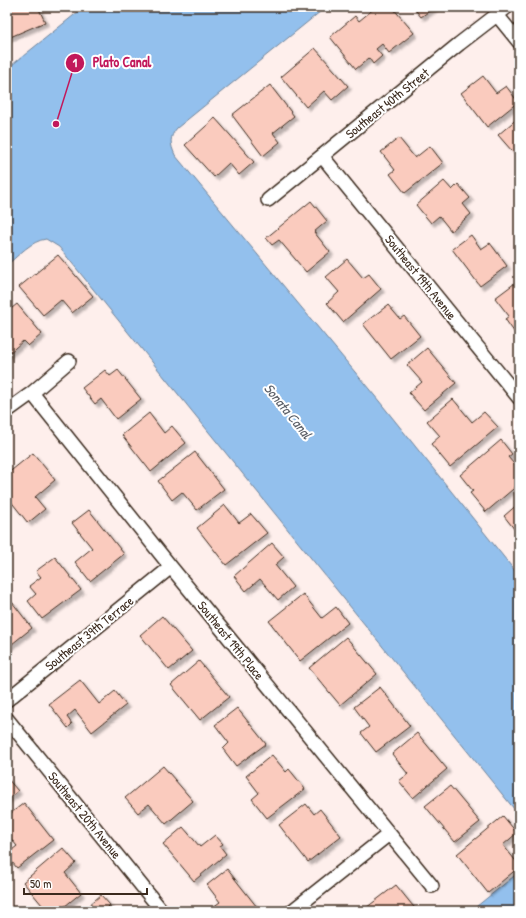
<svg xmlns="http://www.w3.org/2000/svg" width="526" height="918" viewBox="0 0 526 918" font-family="'Patrick Hand',sans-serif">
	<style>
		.water { fill: #93c0ed; stroke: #70849a }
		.building { fill: #facbbe; stroke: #3b2a1e; filter: url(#shadow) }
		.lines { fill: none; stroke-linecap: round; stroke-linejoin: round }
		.street-casing { stroke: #3b2a1e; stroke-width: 16 }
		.street { stroke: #fff; stroke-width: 13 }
		.labels { text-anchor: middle; stroke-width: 4; stroke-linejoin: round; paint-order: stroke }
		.street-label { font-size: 13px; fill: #3b2a1e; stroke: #fff }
		.water-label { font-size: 14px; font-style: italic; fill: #5a5e66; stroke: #fff }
		.leader { fill: none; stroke: #c2185b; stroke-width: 1.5 }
		.callout-dot { fill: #c2185b; stroke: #fff; stroke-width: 1.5 }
		.mark-label { font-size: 12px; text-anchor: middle; font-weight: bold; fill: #fff }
		.callout-label { font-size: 14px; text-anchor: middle; font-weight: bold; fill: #c2185b; stroke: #fff; stroke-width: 4; stroke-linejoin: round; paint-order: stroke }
	</style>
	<defs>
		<filter id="shadow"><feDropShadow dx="3.5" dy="3.5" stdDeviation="1" flood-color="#0004"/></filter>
	</defs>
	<rect width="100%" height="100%" fill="#feefec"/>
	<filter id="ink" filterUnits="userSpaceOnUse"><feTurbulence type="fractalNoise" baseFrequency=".025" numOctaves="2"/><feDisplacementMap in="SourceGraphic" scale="8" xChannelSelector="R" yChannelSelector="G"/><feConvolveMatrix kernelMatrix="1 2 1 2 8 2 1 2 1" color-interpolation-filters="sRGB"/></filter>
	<g filter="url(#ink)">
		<path class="water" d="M84,7H326L177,128C169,137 170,144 175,155L379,401L519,576V815L59,247L46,239C31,241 19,255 7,265V69Z
			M519,872V911H471Z"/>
		<path class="building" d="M7,7H38L45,22L8,38Z
			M376,7H392L414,33L389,53L382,44L376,49L382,56L373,64L369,58L356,69L330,37L355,16L359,21Z
			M413,7H435L421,17Z
			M315,48L348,86L332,100L324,91L306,107L281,77Z
			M483,76L496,93L506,86L518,102L487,127L461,93Z
			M270,85L294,116L273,133L280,142L263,156L232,115Z
			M519,117V159L498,135Z
			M215,118L254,162L239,175L229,163L214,177L185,145Z
			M399,138L415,158L430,146L443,163L405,193L390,174L395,170L381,152Z
			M444,181L452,190L458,184L470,198L463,204L471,214L451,231L439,216L431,223L416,205Z
			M311,201L327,221L314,232L330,252L306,272L279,240L272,245L266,238Z
			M471,235L481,249L490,243L507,266L480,286L452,249Z
			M58,255L93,296L72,313L61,300L43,315L19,287Z
			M347,259L363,278L369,274L381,289L343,322L327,303L339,292L326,277Z
			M519,280V330L515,333L505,319L509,316L495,298Z
			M17,304L42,334L28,346L23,341L7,355V312Z
			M388,305L400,319L404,316L420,336L391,359L363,324Z
			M427,348L456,383L424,410L409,393L422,382L407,365Z
			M105,370L110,376L118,370L141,399L116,419L101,399L95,404L82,388Z
			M453,399L472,422L484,412L498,427L450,467L431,444L440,436L427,421Z
			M149,413L164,433L172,426L186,443L151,472L122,435Z
			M501,440L512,454L508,457L519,470V484L486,512L470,493L473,491L460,475Z
			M195,452L224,489L197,510L182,492L172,500L158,481Z
			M33,453L55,480L35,497L45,509L28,523L9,499L7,501V474Z
			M519,503V535L504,516Z
			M225,505L239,523L251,514L267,533L226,565L197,528Z
			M89,510L124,554L90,581L75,562L92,548L72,523Z
			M272,543L284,557L275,565L293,587L278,600L260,579L246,591L234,576Z
			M55,557L81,590L42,619L28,601L36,594L29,586L41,577L36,571Z
			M303,594L322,618L336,607L348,623L300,661L269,621Z
			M12,602L32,628L7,648V606Z
			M162,616L192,651L169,670L140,635Z
			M346,637L377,674L340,705L309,668Z
			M199,661L229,697L200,720L171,685Z
			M80,680L99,704L115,691L126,705L92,732L75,710L67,717L72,724L68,728L49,704Z
			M380,687L410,726L376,752L361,733L369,727L354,707Z
			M237,708L266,744L236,766L223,749L229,743L215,725Z
			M417,733L447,769L413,798L399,781L408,774L392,754Z
			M272,755L286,772L289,769L305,789L267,818L252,799L259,793L246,776Z
			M163,766L193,801L166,824L149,804L138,813L125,798Z
			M7,778L18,791L7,800Z
			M450,786L480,822L455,842L425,806Z
			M24,803L53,840L17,868L7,856V854L17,846L7,834V816Z
			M306,804L314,814L320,809L341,836L308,862L279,825Z
			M503,816L517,833L503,845L519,865V867L488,893L457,854Z
			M183,827L200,847L215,835L223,844L220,846L226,854L194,881L163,844Z
			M63,848L76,863L65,873L81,893L59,911H47L23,882Z
			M227,869L257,907L252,911H217L213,907L220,902L207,885Z
			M396,885L417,911H362Z
			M101,895L110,905L108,907L112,911H82Z"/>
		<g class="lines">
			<g class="street-casing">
				<path id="street" d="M497,15L519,42
					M322,156L519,398
					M268,200L459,44L507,7
					M32,393L171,567L432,886
					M7,411L32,393L69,361
					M7,700L171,567
					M7,719L162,911
					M292,911L389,834"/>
			</g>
			<use href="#street" class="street"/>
		</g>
	</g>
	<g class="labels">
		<g class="street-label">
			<text transform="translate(387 103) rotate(-39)" y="5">Southeast 40th Street</text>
			<text transform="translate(421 277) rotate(51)" y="5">Southeast 19th Avenue</text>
			<text transform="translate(89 633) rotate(-39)" y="5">Southeast 39th Terrace</text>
			<text transform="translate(231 640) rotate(51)" y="5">Southeast 19th Place</text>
			<text transform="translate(85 815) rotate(51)" y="5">Southeast 20th Avenue</text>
		</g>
		<g class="water-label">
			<text transform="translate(288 411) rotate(51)" y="5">Sonata Canal</text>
		</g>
	</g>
	<path class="leader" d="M56 124L75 63"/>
	<g class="callout-dot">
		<circle cx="56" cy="124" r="4"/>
		<circle cx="75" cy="63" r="10"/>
	</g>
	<g class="mark-label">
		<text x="75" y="67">1</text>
	</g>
	<g class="callout-label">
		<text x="122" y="67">Plato Canal</text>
	</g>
	<rect width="526" height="918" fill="none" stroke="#fff" stroke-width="24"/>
	<rect x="12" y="12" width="502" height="894" fill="none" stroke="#3b2a1e" stroke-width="1.5" filter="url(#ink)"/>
	<path d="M24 888v6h123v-6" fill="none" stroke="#3b2a1e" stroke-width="2"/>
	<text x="30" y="888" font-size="12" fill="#3b2a1e" stroke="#ffffff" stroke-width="3" paint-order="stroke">50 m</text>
</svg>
